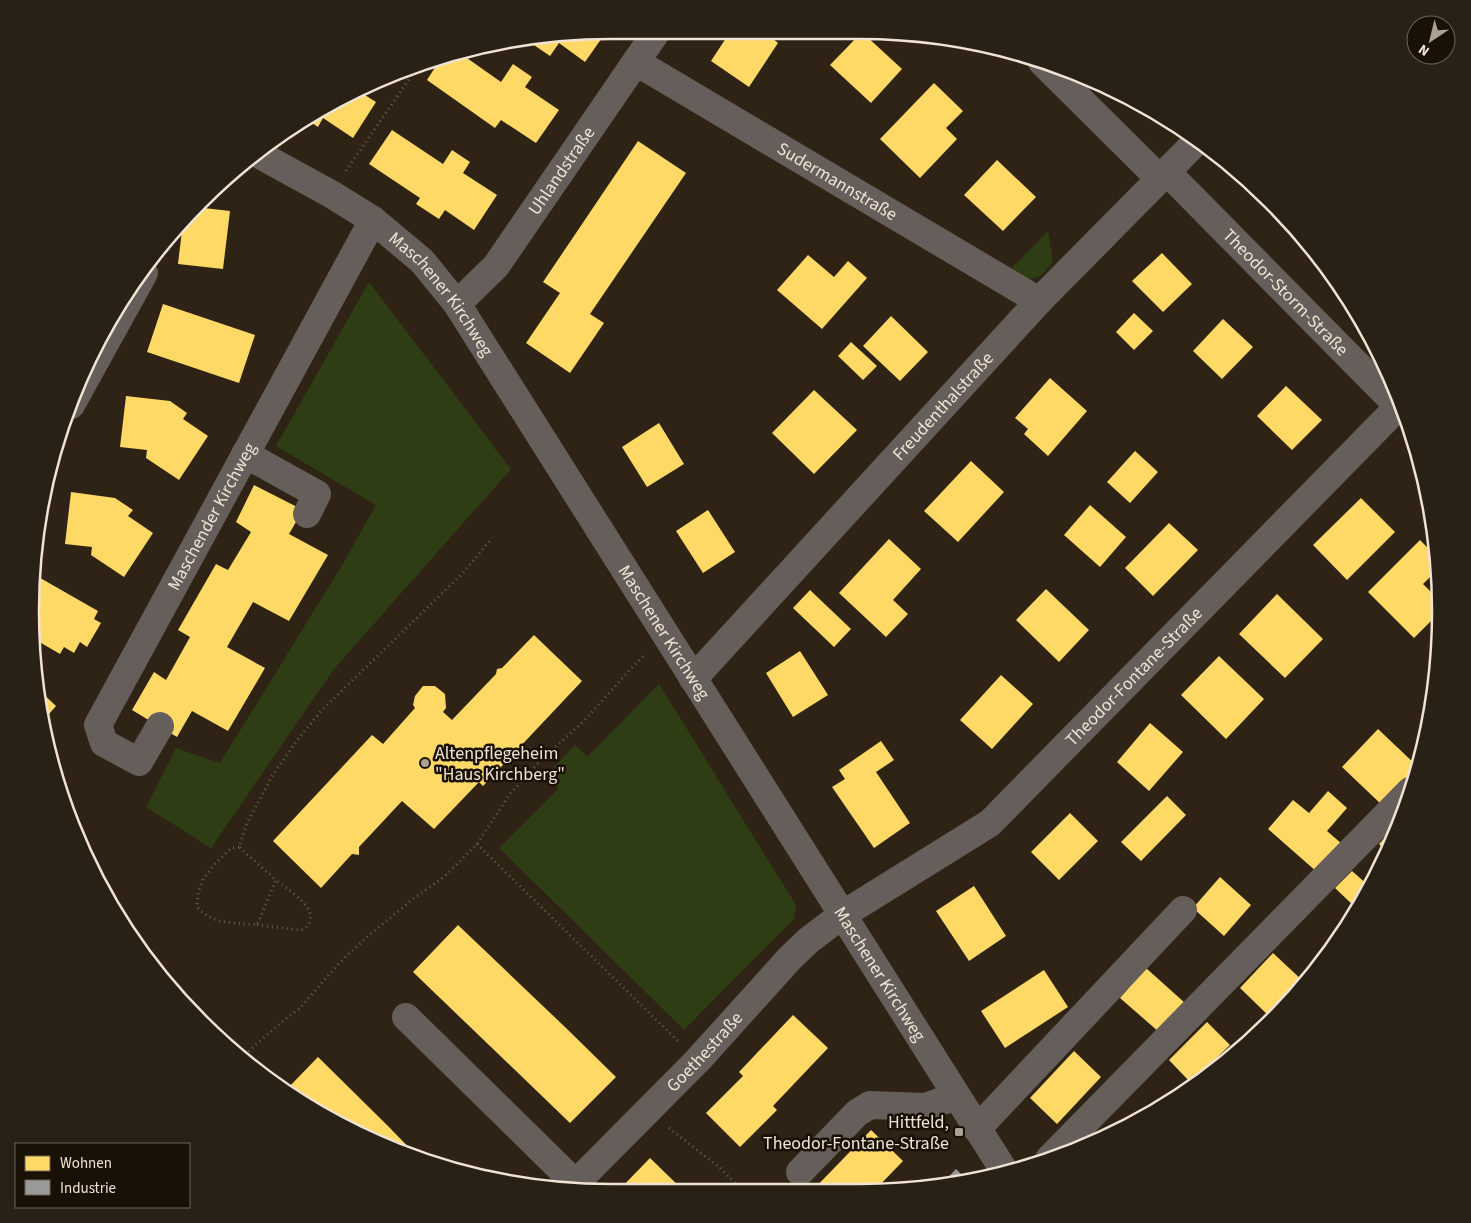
<svg xmlns="http://www.w3.org/2000/svg" width="1471" height="1223" viewBox="0 0 1471 1223" font-family="'Source Sans 3',sans-serif">
	<style>
		.green { fill: #2f3d14 }
		.homes { fill: #ffd966 }
		.industry { fill: #999 }
		.lines { fill: none; stroke-linecap: round; stroke-linejoin: round }
		.path { stroke: #655e57; stroke-width: 3; stroke-dasharray: 1 4; stroke-linecap: butt }
		.minor { stroke: #655e5a; stroke-width: 28 }
		.poi-dot { fill: #aca091; stroke: #191006; stroke-width: 2 }
		.labels { text-anchor: middle; stroke-width: 5; stroke-linejoin: round; paint-order: stroke }
		.street-label { font-size: 18px; fill: #f0e3d4; stroke: #191006 }
		.poi-label { font-size: 18px; fill: #f0e3d4; stroke: #191006; text-anchor: start }
		.rim { fill: none; stroke: #f0e3d4; stroke-width: 2.5 }
	</style>
	<rect width="100%" height="100%" fill="#2e2314"/>
	<path class="green" d="M1048,231L1053,261C1049,266 1044,274 1038,277C1029,281 1017,276 1012,268Z
		M369,282L511,469L334,669L211,848L146,807L176,748L220,763L344,562L376,505L276,446Z
		M659,684L796,905L794,919L684,1030L499,848L558,789L551,770L575,745L587,757Z"/>
	<path class="homes" d="M599,32L604,35L585,62L559,43L550,56L528,41Z
		M730,32L776,33L772,38L778,43L749,87L711,61Z
		M860,34H864L902,69L871,103L830,65Z
		M457,51L501,82L513,64L532,77L525,87L559,110L536,143L501,120L495,128L427,80L441,58Z
		M934,83L963,111L946,128L957,139L920,178L880,139Z
		M360,92L376,102L353,138L323,118L318,127L306,119L321,108Z
		M392,130L443,164L452,150L470,162L463,173L497,195L474,230L445,210L439,219L416,204L420,198L369,164Z
		M638,141L686,173L590,314L604,323L570,373L526,343L560,293L543,282Z
		M997,160L1036,197L1003,231L964,195Z
		M1232,169L1271,201L1285,217L1280,222L1228,173Z
		M195,207L230,211L223,269L178,264L183,222Z
		M1162,253L1192,284L1163,312L1132,281Z
		M808,255L834,277L848,261L867,278L822,329L777,290Z
		M163,304L255,335L239,383L147,352Z
		M1134,313L1153,331L1134,350L1116,332Z
		M891,316L928,352L900,381L863,346Z
		M1223,319L1253,347L1222,379L1193,351Z
		M851,342L877,366L863,380L838,356Z
		M1050,378L1087,411L1048,456L1024,434L1028,429L1015,418Z
		M1286,386L1322,420L1292,450L1257,416Z
		M814,390L857,430L814,474L772,433Z
		M126,396L170,401L187,413L183,419L208,436L179,480L146,458L147,450L120,447Z
		M659,423L684,464L647,487L622,447Z
		M1135,451L1158,472L1130,503L1107,482Z
		M971,461L1004,492L958,542L924,511Z
		M254,485L303,510L289,534L328,555L289,621L253,602L227,647L265,668L228,731L192,711L177,737L132,710L154,672L166,680L190,637L178,630L216,564L228,570L251,532L236,522Z
		M71,492L115,498L133,510L128,516L153,533L124,577L91,555L92,547L65,544Z
		M1361,498L1395,532L1347,580L1313,545Z
		M1090,505L1126,537L1100,567L1064,535Z
		M708,510L735,552L703,573L676,531Z
		M1169,523L1198,550L1153,596L1125,568Z
		M889,539L921,569L893,600L908,614L886,637L839,593Z
		M1420,540L1435,555L1437,570L1423,584L1440,601L1441,611L1414,638L1368,592Z
		M35,575L98,611L94,619L101,623L87,647L80,642L74,653L64,647L60,654L36,640L32,581Z
		M1046,589L1089,630L1059,662L1016,620Z
		M810,590L851,629L834,647L793,608Z
		M1277,594L1323,639L1285,678L1239,634Z
		M534,635L582,681L483,786L479,782L434,829L402,801L359,847V855L352,854L321,888L273,841L372,735L383,744L415,708L413,705L415,696L423,686H435L445,694L446,708L443,712L452,720L496,674L497,669L502,668Z
		M800,651L828,695L793,717L766,673Z
		M1219,656L1264,699L1226,739L1181,695Z
		M1001,675L1033,704L992,749L960,720Z
		M39,690L56,706L41,723Z
		M1150,723L1183,752L1149,791L1117,762Z
		M1378,729L1417,766L1416,771L1383,806L1342,767Z
		M881,741L894,760L876,772L910,823L874,848L832,787L845,779L839,770Z
		M1328,791L1347,808L1327,831L1342,844L1317,872L1268,829L1293,800L1309,813Z
		M1167,796L1186,815L1141,861L1121,842Z
		M1070,813L1098,841L1059,880L1031,852Z
		M1400,822L1397,834L1387,852L1379,844Z
		M1352,871L1369,886L1357,909L1335,888Z
		M1220,877L1251,905L1224,936L1193,908Z
		M974,886L1006,936L969,961L936,911Z
		M458,925L565,1027L616,1077L570,1123L413,972Z
		M1273,953L1304,982L1273,1020L1240,988Z
		M1146,968L1185,1003L1159,1032L1120,998Z
		M1044,970L1068,1007L1005,1048L981,1011Z
		M793,1015L828,1048L773,1106L777,1110L740,1147L706,1113L743,1076L739,1072Z
		M1207,1022L1230,1045L1191,1083L1169,1060Z
		M1074,1051L1101,1077L1057,1124L1030,1098Z
		M318,1057L388,1126L422,1161L321,1115L286,1090Z
		M871,1130L903,1161L873,1192L860,1193H810Z
		M650,1158L685,1192H617Z"/>
	<path class="industry" d="M956,1169L969,1182L941,1185Z"/>
	<g class="lines">
		<path class="path" d="M346,171L416,69
			M165,253L172,240L173,233
			M477,844L678,1041
			M239,847L231,848L215,864L203,879L198,893L197,907C215,926 234,922 257,925L276,880L239,847L247,823L261,797L272,776L298,739L322,710L463,573L492,538
			M257,925L300,930L304,929C325,911 289,891 276,880
			M242,1059L250,1050L283,1021L299,1009L339,963L367,937L413,899L445,876L477,844L510,794L542,759L584,721L635,664L646,654
			M669,1128L719,1167L744,1192"/>
		<g class="minor">
			<path id="s1" d="M636,62L1039,301"/>
			<path d="M1042,62L1160,179"/>
			<path id="s2" d="M260,155L331,194L373,220L422,261L457,304L1005,1172"/>
			<path id="s3" d="M1167,172L1403,411"/>
			<path id="s4" d="M457,304L496,266L657,31"/>
			<path d="M71,405L144,273"/>
			<path d="M245,454L317,494L307,514"/>
			<path id="s5" d="M693,679L1039,301L1198,140"/>
			<path id="s6" d="M160,726L139,762L104,743L98,725L373,220"/>
			<path d="M406,1017L575,1183"/>
			<path d="M977,1129L1183,910"/>
			<path d="M1049,1159L1410,791"/>
			<path d="M800,1172L857,1113L870,1105L926,1107L956,1096"/>
			<path id="s7" d="M568,1191L698,1060L790,958L809,940L842,915L990,823L1399,406"/>
		</g>
	</g>
	<g class="poi-dot">
		<circle cx="425" cy="763" r="5"/>
		<rect x="954" y="1127" width="10" height="10" rx="2.5"/>
	</g>
	<g class="labels">
		<g class="street-label">
			<text dy="6" stroke="none"><textPath href="#s4" startOffset="170">Uhlandstraße</textPath></text>
			<text dy="6" stroke="none"><textPath href="#s1" startOffset="234">Sudermannstraße</textPath></text>
			<text dy="6" stroke="none"><textPath href="#s3" startOffset="169">Theodor-Storm-Straße</textPath></text>
			<text dy="6" stroke="none"><textPath href="#s2" startOffset="232">Maschener Kirchweg</textPath></text>
			<text dy="6" stroke="none"><textPath href="#s5" startOffset="370">Freudenthalstraße</textPath></text>
			<text dy="6" stroke="none"><textPath href="#s6" startOffset="338">Maschender Kirchweg</textPath></text>
			<text dy="6" stroke="none"><textPath href="#s2" startOffset="638">Maschener Kirchweg</textPath></text>
			<text dy="6" stroke="none"><textPath href="#s7" startOffset="769">Theodor-Fontane-Straße</textPath></text>
			<text dy="6" stroke="none"><textPath href="#s2" startOffset="1042">Maschener Kirchweg</textPath></text>
			<text dy="6" stroke="none"><textPath href="#s7" startOffset="195">Goethestraße</textPath></text>
		</g>
		<g class="poi-label">
			<text x="435" y="759">Altenpflegeheim<tspan x="435" dy="21">"Haus Kirchberg"</tspan></text>
			<text x="949" y="1128" text-anchor="end">Hittfeld,<tspan x="949" dy="21">Theodor-Fontane-Straße</tspan></text>
		</g>
	</g>
	<path d="M0 0H1471V1223H0ZM611 39H860A572 572 0 0 1 1432 611V612A572 572 0 0 1 860 1184H611A572 572 0 0 1 39 612V611A572 572 0 0 1 611 39Z" fill="#2a2116" fill-rule="evenodd"/>
	<path class="rim" d="M611 39H860A572 572 0 0 1 1432 611V612A572 572 0 0 1 860 1184H611A572 572 0 0 1 39 612V611A572 572 0 0 1 611 39Z"/>
	<rect x="15" y="1143" width="175" height="65" fill="#191006" stroke="#6f6458"/>
	<rect x="25" y="1156" width="25" height="15" fill="#ffd966" stroke="#6f6458"/>
	<text x="60" y="1168" font-size="15" fill="#f0e3d4">Wohnen</text>
	<rect x="25" y="1180" width="25" height="15" fill="#999999" stroke="#6f6458"/>
	<text x="60" y="1193" font-size="15" fill="#f0e3d4">Industrie</text>
	<g transform="translate(1431 40) rotate(215)"><circle r="24" fill="#191006" stroke="#6f6458"/>
	<path d="M0-4L9 19L0 12L-9 19Z" fill="#aca091"/>
	<text y="-8" font-size="14" font-weight="bold" text-anchor="middle" fill="#f0e3d4">N</text>
	</g>
</svg>
